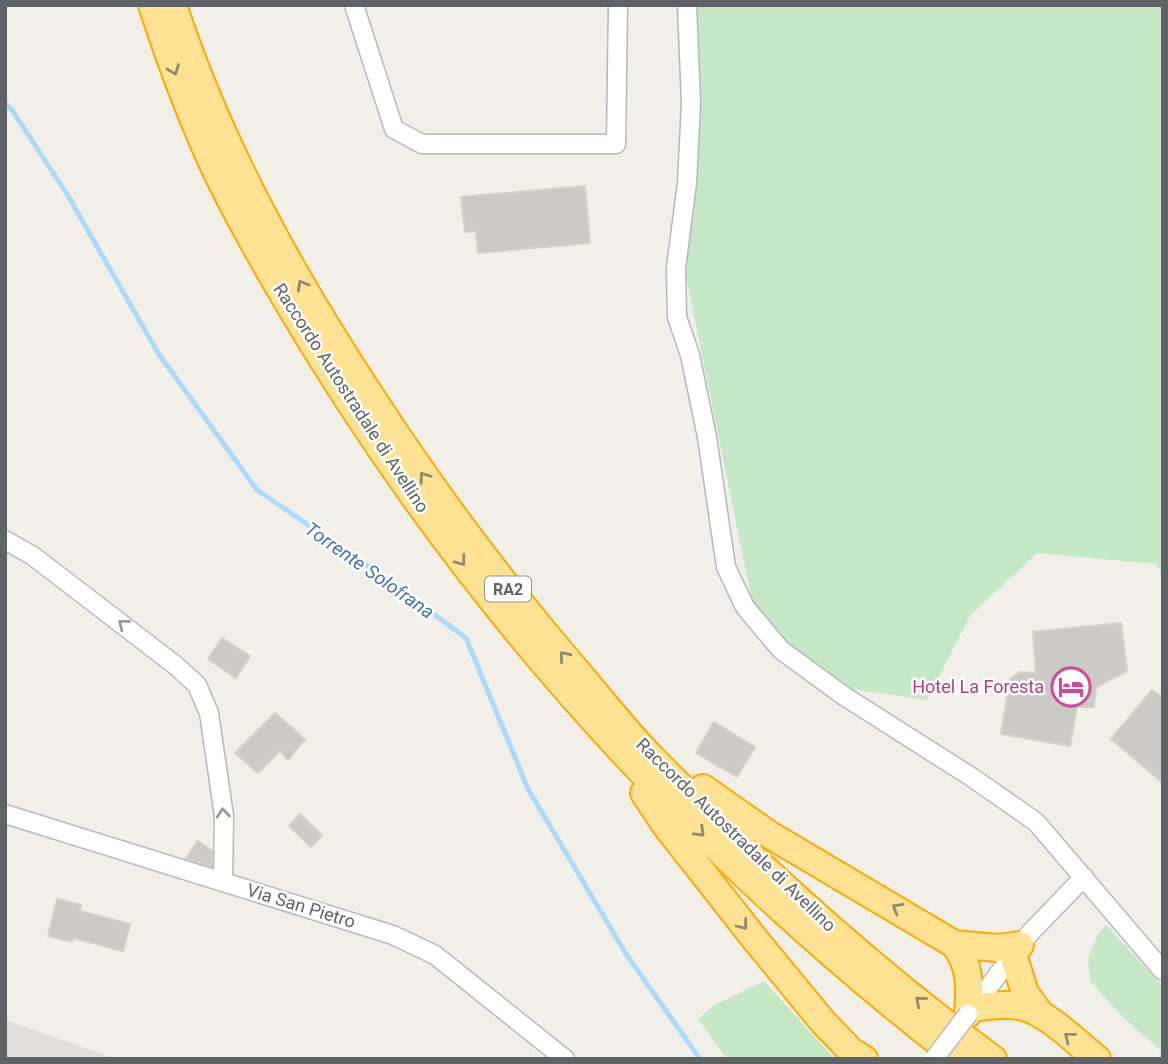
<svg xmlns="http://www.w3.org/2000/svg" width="1168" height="1064" viewBox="0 0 1168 1064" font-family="Roboto,sans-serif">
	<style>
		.industrial { fill: #e0deda }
		.green { fill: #c5e8c5 }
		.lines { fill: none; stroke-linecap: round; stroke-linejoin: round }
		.stream { stroke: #aadaff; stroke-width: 5 }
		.building { fill: #cccac5; stroke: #d6d1c6; stroke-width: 2 }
		.minor-casing { stroke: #b5b8bc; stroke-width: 21 }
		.highway-casing { stroke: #f9ab00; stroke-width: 30 }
		.minor { stroke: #fff; stroke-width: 18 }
		.highway { stroke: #fde293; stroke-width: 26 }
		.minor-bridge-casing { stroke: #b5b8bc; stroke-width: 21; stroke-linecap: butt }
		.minor-bridge { stroke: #fff; stroke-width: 18 }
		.oneway { stroke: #8e8975 }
		.oneway2 { stroke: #979a9d }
		.labels { text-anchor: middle; stroke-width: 5; stroke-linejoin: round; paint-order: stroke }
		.shield { fill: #fff; stroke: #8f9295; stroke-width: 2 }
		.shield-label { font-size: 16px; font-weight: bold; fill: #5f6368 }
		.street-label { font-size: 18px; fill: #5f6368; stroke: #fff }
		.hotel-label { font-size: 18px; fill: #b23c85; stroke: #fff; text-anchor: end }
		.water-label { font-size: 19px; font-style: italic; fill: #4174aa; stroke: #fff }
	</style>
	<rect width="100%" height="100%" fill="#f1efe8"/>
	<path class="industrial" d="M5,1020L117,1059H5Z"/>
	<path class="green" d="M691,5H1163V574L1155,564L1037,553L970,616L927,700L837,687L758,631L680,246Z
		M1106,925L1163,987V1053L1122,1016L1090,981L1088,958L1097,936Z
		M764,981L832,1056L834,1059H727L698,1019L713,1006Z"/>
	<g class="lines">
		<path class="stream" d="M5,103L12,110L67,194L158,353L257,490L383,576L466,638L528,789L626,954L700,1059"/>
	</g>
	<path class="building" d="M585,186L590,243L478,253L476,231L465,232L461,197Z
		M1121,623L1127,671L1096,687L1094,707H1077L1070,746L1001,734L1010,679L1020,672L1036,673L1033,632Z
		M222,638L250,656L236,678L208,659Z
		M1152,690L1163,698V783L1111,739Z
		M275,713L305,739L288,760L280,751L258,773L235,753Z
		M714,722L755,747L737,777L696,753Z
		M300,814L322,835L311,847L289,826Z
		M198,841L212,851V867L186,858Z
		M57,899L81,905L80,911L130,924L123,951L73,938L72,942L48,936Z"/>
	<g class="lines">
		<g class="minor-casing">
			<path id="minor" d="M354,5L394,129L422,144H616L618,5
				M687,5L691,103L687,183L676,268L677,317L690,355L707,437L726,567L745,607L781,650L844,696L973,778L1036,822L1163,971
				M5,540L33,556L175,665L197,685L209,713L224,816L223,881
				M5,814L393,935L435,955L565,1059
				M971,1010L1029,934L1084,877"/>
		</g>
		<g class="highway-casing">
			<path id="highway" d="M152,5C171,63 192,120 218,175C256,252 301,326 347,398C511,652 720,874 960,1059
				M173,5C220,148 293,279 376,404C438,499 506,589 580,675C604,703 626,732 652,758C756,865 872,970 993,1059
				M703,788L770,835L954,944C971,965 970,988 968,1014
				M644,793L666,826L754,938L823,1022L851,1051L864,1059
				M954,944L997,948L1020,945
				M1013,954L1025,993L1041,1015
				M973,1008C989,1006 1007,1003 1023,1007C1048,1013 1077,1043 1097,1059"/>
		</g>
		<use href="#minor" class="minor"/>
		<use href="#highway" class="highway"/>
		<g class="minor-bridge-casing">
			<path id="minor-bridge" d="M934,1059L968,1014"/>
		</g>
		<use href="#minor-bridge" class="minor-bridge"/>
	</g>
	<defs><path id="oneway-chevron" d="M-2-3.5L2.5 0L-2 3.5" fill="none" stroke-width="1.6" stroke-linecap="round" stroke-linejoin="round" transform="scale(1.75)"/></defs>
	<g class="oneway">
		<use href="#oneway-chevron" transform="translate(174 70) rotate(69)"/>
		<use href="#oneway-chevron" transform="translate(302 285) rotate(-120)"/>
		<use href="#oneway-chevron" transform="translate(424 477) rotate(-126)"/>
		<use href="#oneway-chevron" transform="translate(461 561) rotate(53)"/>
		<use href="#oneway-chevron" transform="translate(564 656) rotate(-131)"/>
		<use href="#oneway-chevron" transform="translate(700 832) rotate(44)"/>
		<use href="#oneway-chevron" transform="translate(897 908) rotate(-150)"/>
		<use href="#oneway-chevron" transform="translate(743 925) rotate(52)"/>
		<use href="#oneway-chevron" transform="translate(920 1001) rotate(-140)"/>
		<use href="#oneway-chevron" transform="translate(1069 1037) rotate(-142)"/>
	</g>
	<g class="oneway2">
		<use href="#oneway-chevron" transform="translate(123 624) rotate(-142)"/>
		<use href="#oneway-chevron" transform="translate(223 813) rotate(-95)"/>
	</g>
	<defs>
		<g id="hotel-ring" transform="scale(2.0125)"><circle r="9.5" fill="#fff" stroke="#d1479c" stroke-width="1.5"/><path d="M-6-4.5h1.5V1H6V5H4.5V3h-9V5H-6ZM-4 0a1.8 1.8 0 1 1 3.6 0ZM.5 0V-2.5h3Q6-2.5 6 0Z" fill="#d1479c"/></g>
	</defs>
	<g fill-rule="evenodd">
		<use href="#hotel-ring" x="1071" y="687"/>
	</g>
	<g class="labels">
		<rect class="shield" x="485" y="576.5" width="46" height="25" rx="5"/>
		<g class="shield-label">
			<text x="508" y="595">RA2</text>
		</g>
		<g class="street-label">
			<text transform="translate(351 398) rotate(57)" y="6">Raccordo Autostradale di Avellino</text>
			<text transform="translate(736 835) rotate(44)" y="6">Raccordo Autostradale di Avellino</text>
			<text transform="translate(301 906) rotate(17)" y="6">Via San Pietro</text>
		</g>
		<g class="hotel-label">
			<text x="1044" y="693">Hotel La Foresta</text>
		</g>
		<g class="water-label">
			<text transform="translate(370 570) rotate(35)" y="7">Torrente Solofrana</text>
		</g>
	</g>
	<rect width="1168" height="1064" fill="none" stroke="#5f6368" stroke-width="14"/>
</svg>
